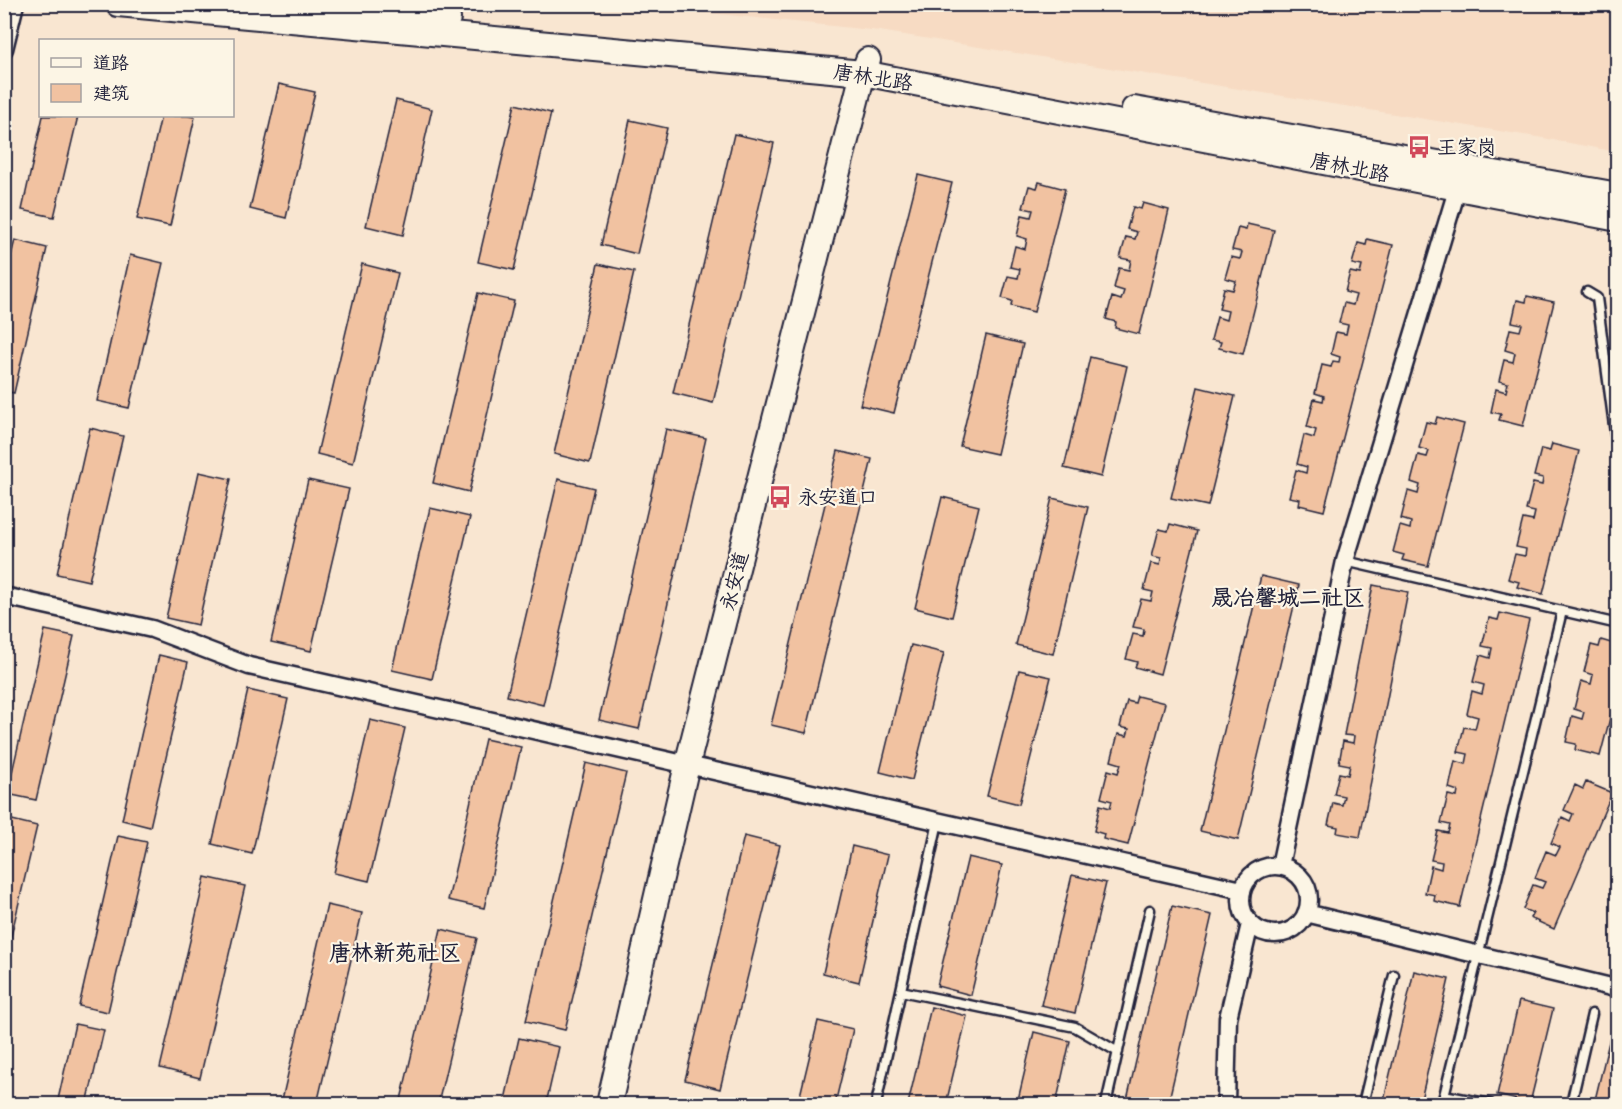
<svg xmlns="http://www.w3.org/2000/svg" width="1622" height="1109" viewBox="0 0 1622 1109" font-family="'Architects Daughter','LXGW WenKai TC',sans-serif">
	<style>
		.built { fill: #f7dbc3 }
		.building { fill: #f1c2a1; stroke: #22223b; stroke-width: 1.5 }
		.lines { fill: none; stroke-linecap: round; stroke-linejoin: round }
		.lane-casing { stroke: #22223b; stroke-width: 13 }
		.street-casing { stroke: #22223b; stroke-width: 21 }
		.secondary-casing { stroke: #22223b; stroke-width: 28 }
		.lane { stroke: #fcf5e5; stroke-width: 8 }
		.street { stroke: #fcf5e5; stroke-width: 16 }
		.secondary { stroke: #fcf5e5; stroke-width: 24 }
		.labels { text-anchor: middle; stroke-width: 4.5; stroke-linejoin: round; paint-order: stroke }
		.street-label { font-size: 20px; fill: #22223b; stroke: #fcf5e5 }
		.poi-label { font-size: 20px; fill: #22223b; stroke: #fcf5e5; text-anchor: start }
		.quarter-label { font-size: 22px; font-weight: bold; fill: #22223b; stroke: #fcf5e5 }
	</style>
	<rect width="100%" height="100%" fill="#f9e6d1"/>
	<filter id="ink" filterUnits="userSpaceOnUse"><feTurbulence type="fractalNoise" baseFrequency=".0167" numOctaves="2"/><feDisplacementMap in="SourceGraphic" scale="12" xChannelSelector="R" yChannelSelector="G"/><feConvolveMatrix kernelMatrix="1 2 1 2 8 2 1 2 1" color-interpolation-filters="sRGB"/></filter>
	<g filter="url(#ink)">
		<path class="built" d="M633,5H1617V152L1543,138L880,31Z"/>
		<path class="building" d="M279,84L315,92L286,218L250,209Z
			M396,100L432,109L403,235L366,226Z
			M515,104L551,113L514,270L478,262Z
			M43,116H78L54,217L22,210Z
			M161,116H187L195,117L170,226L137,219Z
			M630,120L667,128L637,254L601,245Z
			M734,134L774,143L713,403L673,393Z
			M918,175L952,183L894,413L860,405Z
			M1039,182L1065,189L1034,312L1011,306L1012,301L1002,298L1008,276L1018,278L1020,269L1010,267L1015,246L1025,249L1027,239L1017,236L1022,215L1031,217L1033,210L1023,208L1029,186L1037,188Z
			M1143,203L1169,210L1139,334L1115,328L1116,322L1106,319L1112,297L1121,300L1124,291L1114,288L1119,268L1129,270L1131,260L1120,258L1126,237L1135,239L1137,232L1127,229L1133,207L1141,209Z
			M1247,224L1274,230L1243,354L1219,348L1221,342L1211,340L1217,317L1226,320L1228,311L1219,309L1224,288L1233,290L1236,281L1225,278L1231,257L1240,259L1242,252L1232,250L1238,228L1246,230Z
			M1367,239L1393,245L1324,511L1299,505L1300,499L1289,497L1296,470L1306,473L1307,467L1297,464L1304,435L1314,438L1316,430L1307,427L1314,399L1323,401L1324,396L1315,393L1322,365L1331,367L1333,361L1339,362L1340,357L1331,354L1336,332L1346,334L1348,325L1339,323L1344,303L1353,305L1356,295L1345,292L1350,272L1360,274L1362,266L1352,264L1358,243L1366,245Z
			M15,240L47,248L14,393L4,391V284Z
			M130,255L163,263L129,408L97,401Z
			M362,264L398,273L353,463L317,454Z
			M598,264L634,272L590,463L554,454Z
			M478,293L514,301L469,492L433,483Z
			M1527,296L1554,302L1523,426L1499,420L1501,414L1491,412L1496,389L1506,392L1508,383L1499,381L1504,360L1513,362L1515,353L1505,350L1510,329L1520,331L1522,324L1512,322L1517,300L1526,302Z
			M986,335L1023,344L997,454L960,446Z
			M1090,357L1127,366L1101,477L1064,468Z
			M1198,387L1235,396L1208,506L1171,498Z
			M1437,417L1464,424L1428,566L1402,560L1404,555L1393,552L1400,526L1410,529L1411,522L1401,519L1408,491L1418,494L1420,485L1411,482L1418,455L1427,457L1429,451L1419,448L1426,422L1435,424Z
			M90,428L123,436L89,581L57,574Z
			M666,429L706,438L639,729L599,720Z
			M1552,444L1579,451L1543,594L1517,587L1519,582L1508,579L1515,554L1525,556L1526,549L1516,547L1523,519L1533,521L1535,512L1526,510L1533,483L1542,485L1543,478L1534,476L1541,449L1550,451Z
			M838,451L872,459L806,733L771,725Z
			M199,472L231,479L198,625L166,618Z
			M558,479L594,488L543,705L507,696Z
			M308,480L349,489L311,651L271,642Z
			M942,497L979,506L952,617L915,608Z
			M1052,498L1088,507L1053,654L1016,645Z
			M430,508L470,517L432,679L392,670Z
			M1170,524L1197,531L1160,674L1135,667L1137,662L1126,659L1133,634L1143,636L1144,629L1133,627L1141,599L1151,601L1153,592L1144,590L1151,563L1160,565L1161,558L1152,556L1159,529L1168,531Z
			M1261,576L1299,585L1238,840L1200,831Z
			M1373,585L1408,592L1360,837L1337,833L1338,827L1328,825L1333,803L1342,805L1344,796L1334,794L1339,773L1348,775L1350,765L1339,763L1343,741L1353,743L1354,736L1344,735Z
			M1500,613L1529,620L1460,907L1434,901L1435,895L1425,893L1431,866L1441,869L1442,862L1431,860L1438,831L1448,833L1450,825L1441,823L1448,795L1457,797L1458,791L1449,788L1455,761L1466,764L1468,754L1458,752L1464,727L1475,729L1478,717L1467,714L1472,691L1482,694L1484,685L1473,682L1480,655L1490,658L1492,648L1482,646L1489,618L1498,620Z
			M45,630L74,636L36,800L7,794Z
			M1601,640L1618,645V688L1600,756L1575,750L1576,744L1566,742L1572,716L1582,719L1584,712L1574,709L1581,681L1591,684L1593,675L1584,672L1591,645L1599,647Z
			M911,645L944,653L912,780L880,772Z
			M159,655L188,662L150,827L122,820Z
			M1019,670L1051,677L1019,804L987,796Z
			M248,690L288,699L252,854L212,844Z
			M1137,696L1165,703L1128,845L1103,839L1104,834L1094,831L1100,805L1110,808L1112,801L1101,798L1108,770L1118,773L1121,764L1111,761L1118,734L1127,736L1129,729L1120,727L1127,701L1135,703Z
			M370,720L405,728L369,881L334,873Z
			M485,739L521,747L484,908L448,900Z
			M586,763L626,773L565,1030L526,1021Z
			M1586,782L1612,793L1554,929L1530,918L1533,913L1523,909L1533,885L1542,888L1545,882L1535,878L1546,851L1556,855L1560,847L1551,843L1562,817L1570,821L1573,814L1564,810L1575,785L1583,789Z
			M8,819L37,826L4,966V833Z
			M118,836L147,842L108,1012L79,1006Z
			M744,836L780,845L720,1089L685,1080Z
			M852,846L888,855L859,982L823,973Z
			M968,857L1002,865L971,995L937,986Z
			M1072,875L1106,883L1075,1013L1041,1005Z
			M205,877L245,886L200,1078L160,1068Z
			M327,905L362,913L317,1104H281Z
			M1172,906L1212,915L1168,1104H1126Z
			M441,929L477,938L438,1104H400Z
			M1414,971L1449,979L1420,1104H1383Z
			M1519,1001L1553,1009L1530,1103L1497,1095Z
			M931,1007L967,1016L946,1104H908Z
			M818,1021L853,1029L835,1104H798Z
			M1614,1021L1618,1022V1104H1594Z
			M75,1024L104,1030L87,1104H57Z
			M1034,1032L1070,1041L1056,1104H1017Z
			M519,1038L559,1047L546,1104H504Z"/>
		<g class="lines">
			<g class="lane-casing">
				<path id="lane" d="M1587,292L1597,298L1618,456
					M1345,561L1618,624
					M901,991L1075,1027L1118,1052
					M1444,1095L1490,1104
					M876,1104L938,822
					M1106,1104L1150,910
					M1363,1104L1394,975
					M1442,1104L1562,611
					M1571,1104L1592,1014"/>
			</g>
			<g class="street-casing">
				<path id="street" d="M4,49L15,4
					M4,596L152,629L249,666L1242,890
					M1241 900a34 34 0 1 1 68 0a34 34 0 1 1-68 0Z
					M1280,866L1345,561L1460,180
					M1306,913L1611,987L1618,986
					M1226,1104L1228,1018L1250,924"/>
			</g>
			<g class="secondary-casing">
				<path id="secondary" d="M118,4L863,73L1618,219
					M311,4L448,18
					M1134,109L1618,195
					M609,1104L687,765L863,73L868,60"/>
			</g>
			<use href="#lane" class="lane"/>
			<use href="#street" class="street"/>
			<use href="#secondary" class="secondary"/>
		</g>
	</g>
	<defs>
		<g id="bus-bare" transform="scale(1.8)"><path d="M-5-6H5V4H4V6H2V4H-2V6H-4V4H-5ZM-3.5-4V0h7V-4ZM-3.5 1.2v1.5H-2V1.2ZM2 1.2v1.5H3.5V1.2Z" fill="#d1495b" stroke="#fcf5e5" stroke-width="2.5" paint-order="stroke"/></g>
	</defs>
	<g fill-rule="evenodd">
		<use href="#bus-bare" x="1419" y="147"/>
		<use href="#bus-bare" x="780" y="497"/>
	</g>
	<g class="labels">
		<g class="street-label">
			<text transform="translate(873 77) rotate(9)" y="7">唐林北路</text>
			<text transform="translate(1350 167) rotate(11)" y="7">唐林北路</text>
			<text transform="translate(734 581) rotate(-76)" y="7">永安道</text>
		</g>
		<g class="poi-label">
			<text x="1437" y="154">王家岗</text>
			<text x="798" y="504">永安道口</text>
		</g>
		<g class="quarter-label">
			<text x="1288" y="605">晟冶馨城二社区</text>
			<text x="395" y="960">唐林新苑社区</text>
		</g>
	</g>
	<rect width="1622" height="1109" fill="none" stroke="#fcf5e5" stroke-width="24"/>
	<rect x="12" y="12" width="1598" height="1085" fill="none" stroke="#22223b" stroke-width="2" filter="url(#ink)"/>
	<rect x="39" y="39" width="195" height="78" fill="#fcf5e5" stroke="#a5a1a1" stroke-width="1.5"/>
	<rect x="51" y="58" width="30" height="9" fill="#fcf5e5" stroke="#a5a1a1" stroke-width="1.5"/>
	<text x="93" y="69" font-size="18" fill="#22223b">道路</text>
	<rect x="51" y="84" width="30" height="18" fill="#f1c2a1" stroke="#a5a1a1" stroke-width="1.5"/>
	<text x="93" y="99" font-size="18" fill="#22223b">建筑</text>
</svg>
